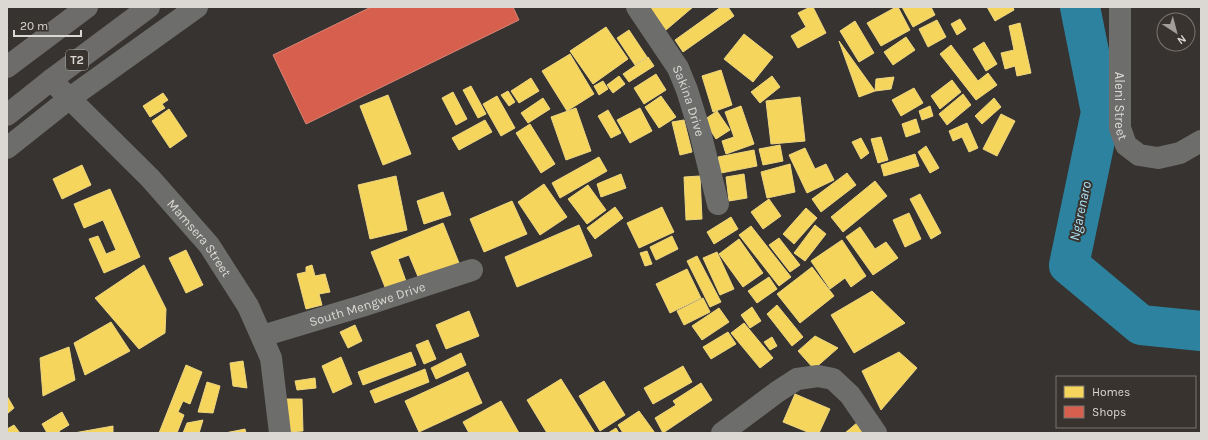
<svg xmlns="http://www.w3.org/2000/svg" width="1208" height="440" viewBox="0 0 1208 440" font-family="Karla,sans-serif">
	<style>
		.homes { fill: #f6d55c; stroke: #eed680 }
		.shops { fill: #d6604d; stroke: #d88476 }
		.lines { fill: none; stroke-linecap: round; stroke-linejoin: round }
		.river { stroke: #2d839f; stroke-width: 40 }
		.minor { stroke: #6d6e6c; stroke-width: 22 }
		.trunk { stroke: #6d6c6a; stroke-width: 22 }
		.labels { text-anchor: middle; stroke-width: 4; stroke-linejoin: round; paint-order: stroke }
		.shield { fill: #38332e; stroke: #aaa6a2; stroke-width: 1 }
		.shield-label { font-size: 12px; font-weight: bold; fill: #dbd8d4 }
		.street-label { font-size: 13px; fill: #dbd8d4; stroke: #38332e }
		.water-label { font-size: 14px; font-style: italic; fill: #ace0f5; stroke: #38332e }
	</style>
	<rect width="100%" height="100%" fill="#363330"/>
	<path class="homes" d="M646,7H693L666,30Z
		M721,7H728L734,16L683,52L675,40Z
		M810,7H813L826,33L798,48L791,36L806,27L798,13Z
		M896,7H898L910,30L881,46L867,23Z
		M902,7H931L935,15L913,27Z
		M987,7H1013L1014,10L995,21Z
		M960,19L966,29L957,35L951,24Z
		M937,20L946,37L928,47L919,29Z
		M855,21L874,53L859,62L840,31Z
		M1020,23L1031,73L1017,76L1015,66L1005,69L1001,53L1014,50L1009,26Z
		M606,27L628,59L593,84L570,51Z
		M629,30L647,57L635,65L617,38Z
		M744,34L773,57L753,82L724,59Z
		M906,37L915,50L893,65L884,52Z
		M839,41L875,91L859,97Z
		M984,42L997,64L986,71L973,49Z
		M951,45L978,81L988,73L997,85L976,100L940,54Z
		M570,54L594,94L567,111L542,71Z
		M648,57L654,66L629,82L623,74Z
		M721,70L732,105L713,112L702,76Z
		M656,74L666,90L644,104L634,88Z
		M619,76L625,84L613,93L607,85Z
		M772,76L780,87L760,103L751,92Z
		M894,77L891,89L875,91L876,79Z
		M531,78L539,91L519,103L511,91Z
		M952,80L961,92L940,109L931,96Z
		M603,81L608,89L599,95L594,86Z
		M471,86L486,114L478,118L463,90Z
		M914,88L923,103L901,116L892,100Z
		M508,91L515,102L509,106L501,95Z
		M453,92L467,119L456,125L442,98Z
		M163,93L168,100L162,104L165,108L150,117L143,106Z
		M963,94L971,105L947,125L939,114Z
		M388,95L411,154L383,165L360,106Z
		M497,96L515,128L501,136L483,104Z
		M661,96L676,117L659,128L645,107Z
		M800,97L805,141L771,144L766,101Z
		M543,98L550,109L528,123L521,113Z
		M994,98L1001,107L982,124L975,116Z
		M741,106L754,144L726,154L722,141L734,137L725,112Z
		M930,106L933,116L922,120L919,111Z
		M576,108L591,151L566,160L551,117Z
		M640,108L652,131L630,143L617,120Z
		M169,109L187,136L170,148L152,121Z
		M608,110L621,133L611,138L598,116Z
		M717,111L730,130L716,139L704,120Z
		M1001,114L1015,121L997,156L983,149Z
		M916,119L920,132L906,137L902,124Z
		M485,120L492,132L459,150L452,138Z
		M684,120L692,152L680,155L672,122Z
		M967,123L978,148L969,152L962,137L953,141L949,131Z
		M530,124L555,164L541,173L516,133Z
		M881,137L888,160L878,163L871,139Z
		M861,138L869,153L861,159L852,142Z
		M780,145L783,161L763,165L759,149Z
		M926,146L939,168L930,173L918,152Z
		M805,148L815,169L826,164L834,180L807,193L789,155Z
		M754,150L757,166L721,173L718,157Z
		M915,154L919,166L884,176L881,165Z
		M599,157L607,171L560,198L552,183Z
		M790,164L795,192L767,198L761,172Z
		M82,165L91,185L62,199L53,179Z
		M847,173L856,185L821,212L812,199Z
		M621,174L626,188L601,197L597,184Z
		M744,174L747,198L729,201L726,177Z
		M396,176L407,230L370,239L358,185Z
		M700,176L702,219L686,220L684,177Z
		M875,181L887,196L843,232L831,217Z
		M544,184L567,217L540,235L518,202Z
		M588,185L606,210L587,224L568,199Z
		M110,189L140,257L104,273L89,239L98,236L106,254L116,250L103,220L84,228L74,204Z
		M443,192L451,215L424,224L417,201Z
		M920,194L941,233L931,239L910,199Z
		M769,199L781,216L763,229L751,212Z
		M512,201L527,234L484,252L470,219Z
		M615,207L623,218L595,239L587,228Z
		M662,207L674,232L639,248L627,223Z
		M806,208L817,218L794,244L783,234Z
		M909,213L921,239L905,247L893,220Z
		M731,217L738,229L714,244L707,232Z
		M443,223L459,263L419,279L409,255L398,259L407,284L387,292L371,252Z
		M579,225L592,256L517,287L505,257Z
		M815,225L826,234L805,261L794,253Z
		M751,226L791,277L779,286L739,235Z
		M860,227L875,249L886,242L898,258L873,275L846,237Z
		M672,236L678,249L656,260L650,247Z
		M779,238L800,265L790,272L769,245Z
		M739,239L763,273L743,287L719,254Z
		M842,240L866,276L851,287L845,278L830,289L811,261Z
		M186,250L203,285L186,293L169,258Z
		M647,251L652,264L645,266L640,253Z
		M717,252L734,289L720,295L703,258Z
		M697,256L721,302L710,307L687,261Z
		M144,265L166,309L165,333L139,349L95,298Z
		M312,265L315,276L325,274L330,292L319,294L322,305L306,309L297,274L306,272V267Z
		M812,267L834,296L800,323L777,294Z
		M687,269L701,298L670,313L656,284Z
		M769,277L777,289L757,303L748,291Z
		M872,291L905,323L854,353L831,315Z
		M703,298L710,312L684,325L677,311Z
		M777,305L803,337L792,346L767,314Z
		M752,307L761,321L750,328L741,315Z
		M719,308L729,322L702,340L692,326Z
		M469,311L479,336L446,349L436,325Z
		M111,322L130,351L85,375L74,343Z
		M744,323L773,358L760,368L731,333Z
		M355,325L362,341L348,348L340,332Z
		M728,332L736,344L711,359L703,347Z
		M815,336L838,348L814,369L798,351Z
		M772,337L777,346L770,350L764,342Z
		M428,340L436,359L424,364L416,345Z
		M69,347L75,380L43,396L40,358Z
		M411,352L416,365L363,385L358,372Z
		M899,352L917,368L881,410L862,371Z
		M461,353L466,365L436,379L431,368Z
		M341,357L352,384L333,393L322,366Z
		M243,361L247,388L233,386L230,363Z
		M186,365L202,372L190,404L183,401L178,412L184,415L177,433H159Z
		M683,366L692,382L653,404L644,388Z
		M425,369L429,382L375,403L370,391Z
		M468,372L482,403L419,432L405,401Z
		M315,378L316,388L297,390L295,381Z
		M561,379L595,433H547L527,400Z
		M604,381L625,415L600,431L579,396Z
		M207,382L220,386L213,413L198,412Z
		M701,383L712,400L663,433L655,418L676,405L673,401Z
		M795,394L830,409L819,433H810L783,422Z
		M7,396L14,408L7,414Z
		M286,399H302L303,431L288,432Z
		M501,401L519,433H469L463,422Z
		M639,411L655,433H623L618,425Z
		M62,412L69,425L59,431L60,433H47L42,424Z
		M203,420L199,433H183L187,423Z
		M858,422L868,433H845Z
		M14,425L20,433H7V429Z
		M113,426V433H74Z
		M616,428L619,433H608Z
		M245,429L246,433H225Z"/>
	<path class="shops" d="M371,7H513L519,20L306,124L273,55Z"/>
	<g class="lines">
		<path class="river" d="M1080,7L1101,112L1069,265L1141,325L1201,331"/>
		<g class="minor">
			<path id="s1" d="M637,7L678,68L687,90L700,132L718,204"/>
			<path id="s2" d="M1120,7V128L1126,145L1139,155L1158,158L1180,153L1201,141"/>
			<path id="s3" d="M51,80L150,178L209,245L248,306L271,358L280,433"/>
			<path d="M7,148L70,98L197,7"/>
			<path id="s4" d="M262,336L362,306L472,270"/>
			<path d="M722,433L777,392L797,379L818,376L833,379L850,395L876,433"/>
		</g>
		<path class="trunk" d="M7,67L87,7
			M7,115L51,80L149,7"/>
	</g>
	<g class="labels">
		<rect class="shield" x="66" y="50" width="22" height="20" rx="3"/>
		<g class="shield-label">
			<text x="77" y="64">T2</text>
		</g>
		<g class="street-label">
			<text dy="5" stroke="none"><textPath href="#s1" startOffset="108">Sakina Drive</textPath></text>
			<text dy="5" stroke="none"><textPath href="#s2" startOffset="99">Aleni Street</textPath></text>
			<text dy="5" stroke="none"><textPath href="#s3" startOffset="217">Mamsera Street</textPath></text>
			<text dy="5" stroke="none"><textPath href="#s4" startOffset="110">South Mengwe Drive</textPath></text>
		</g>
		<g class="water-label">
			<text transform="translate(1080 211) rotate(-78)" y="5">Ngarenaro</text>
		</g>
	</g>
	<rect width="1208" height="440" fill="none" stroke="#dbd8d4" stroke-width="16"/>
	<rect x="1056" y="376" width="140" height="52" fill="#38332e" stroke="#797570"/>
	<rect x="1064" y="386" width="20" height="12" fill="#f6d55c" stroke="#797570"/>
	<text x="1092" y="396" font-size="12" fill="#dbd8d4">Homes</text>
	<rect x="1064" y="406" width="20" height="12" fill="#d6604d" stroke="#797570"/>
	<text x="1092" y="416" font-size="12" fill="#dbd8d4">Shops</text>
	<g transform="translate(1176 32) rotate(144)"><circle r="19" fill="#38332e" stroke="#797570"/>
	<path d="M0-3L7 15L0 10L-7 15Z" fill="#a19e9b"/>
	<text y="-6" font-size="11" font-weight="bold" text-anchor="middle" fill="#dbd8d4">N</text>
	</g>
	<path d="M14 30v6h67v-6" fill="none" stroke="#dbd8d4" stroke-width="2"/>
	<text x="20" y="30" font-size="12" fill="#dbd8d4" stroke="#38332e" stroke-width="3" paint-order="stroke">20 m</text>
</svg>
